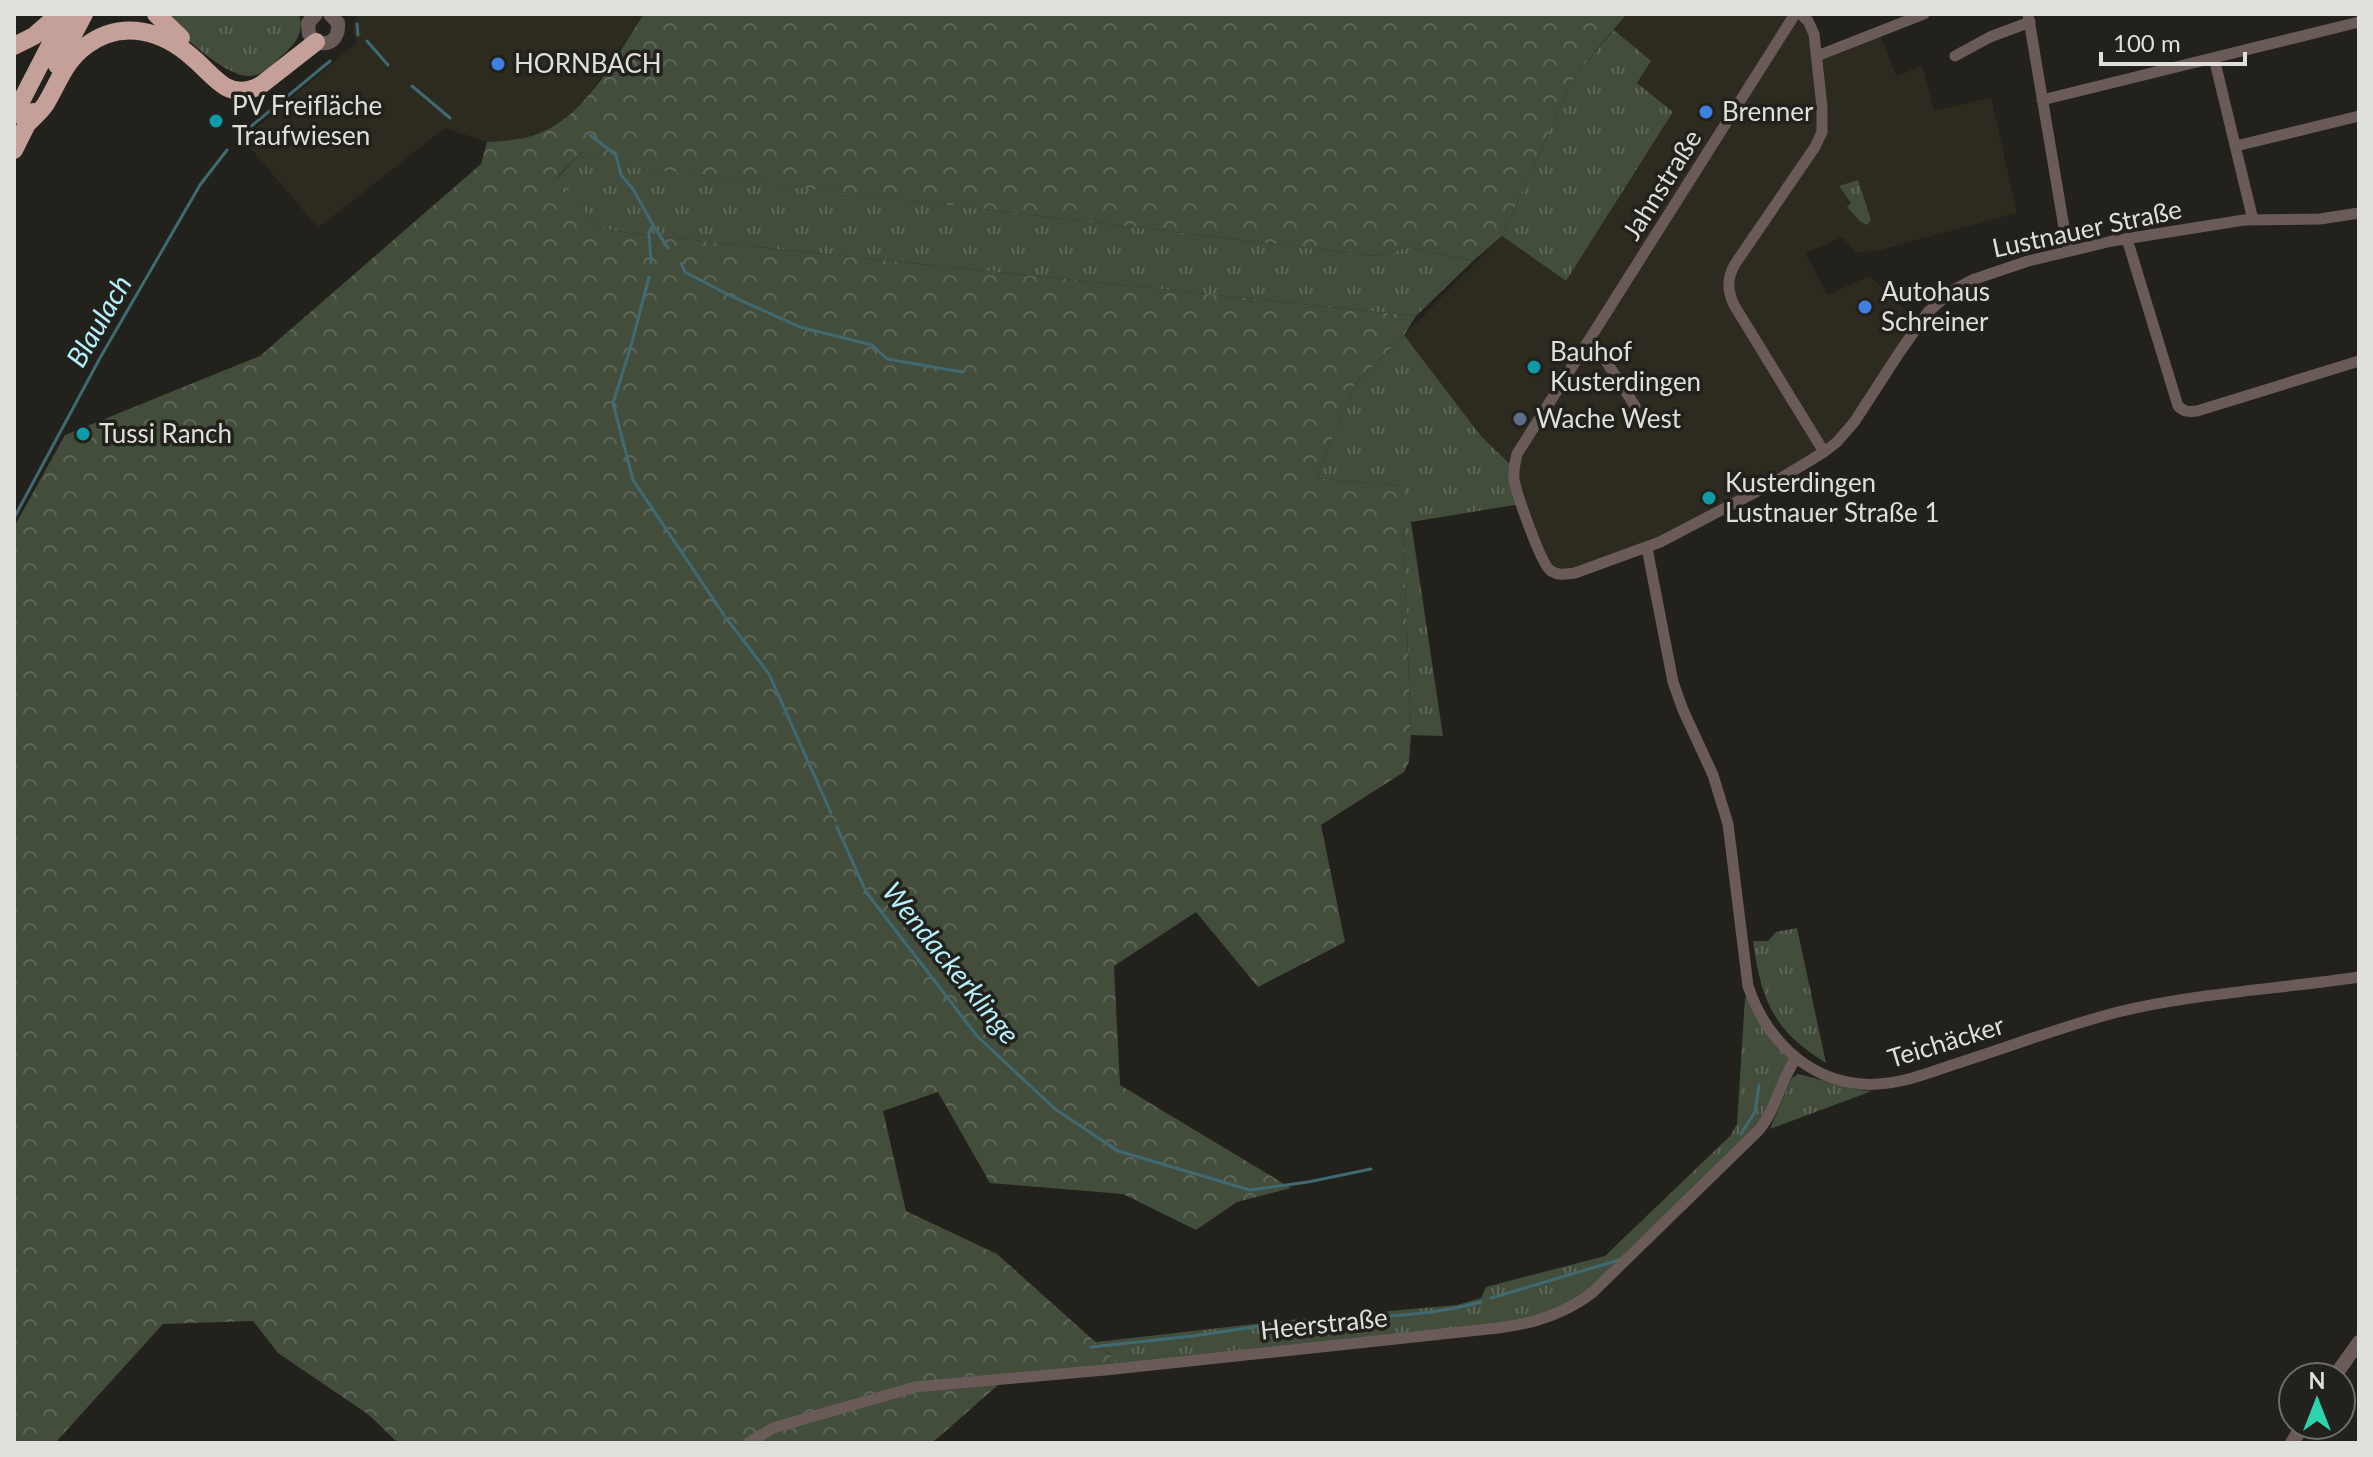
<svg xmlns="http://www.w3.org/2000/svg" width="2373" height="1457" viewBox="0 0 2373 1457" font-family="Lato,sans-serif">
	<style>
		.built { fill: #2d2a1f }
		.grass { fill: url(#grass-tufts) }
		.forest { fill: url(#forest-crowns) }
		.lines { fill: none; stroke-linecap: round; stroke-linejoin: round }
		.stream { stroke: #406a72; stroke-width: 3 }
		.minor { stroke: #6b5b58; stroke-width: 11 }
		.tertiary { stroke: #6b5b58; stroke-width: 14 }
		.trunk { stroke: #c4a098; stroke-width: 18 }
		.shop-dot { fill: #3f7fe0; stroke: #22211c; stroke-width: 3 }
		.culture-dot { fill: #0f9aa8; stroke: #22211c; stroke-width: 3 }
		.service-dot { fill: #5c6f8a; stroke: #22211c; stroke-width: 3 }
		.labels { text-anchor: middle; stroke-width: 7; stroke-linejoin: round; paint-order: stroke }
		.poi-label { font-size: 26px; fill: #dfdfdb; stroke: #22211c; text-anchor: start }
		.street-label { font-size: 26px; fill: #dfdfdb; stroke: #22211c }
		.water-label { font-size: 28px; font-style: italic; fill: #b4f0fc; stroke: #22211c }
	</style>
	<defs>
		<pattern id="grass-tufts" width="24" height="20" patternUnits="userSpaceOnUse" patternTransform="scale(2)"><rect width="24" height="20" fill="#434d3c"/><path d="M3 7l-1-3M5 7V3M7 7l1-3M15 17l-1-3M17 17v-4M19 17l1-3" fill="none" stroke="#5e6658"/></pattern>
		<pattern id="forest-crowns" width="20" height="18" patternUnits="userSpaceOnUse" patternTransform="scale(2)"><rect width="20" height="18" fill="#434d3c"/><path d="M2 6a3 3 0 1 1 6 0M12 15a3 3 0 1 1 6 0" fill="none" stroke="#5e6658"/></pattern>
	</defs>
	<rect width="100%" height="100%" fill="#22211c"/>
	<path class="built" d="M359,14H644L588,96L568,117L543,132L517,140L487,142L445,128L318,228L243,139L357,42L352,28Z
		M1627,14H1801L1817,56L1879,32L1896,76L1922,66L1934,111L1991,97L2017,213L1880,250L1856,253L1842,237L1806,253L1827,295L1870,276L1919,324L1837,442L1707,519L1575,573L1545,566L1514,468L1481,436L1404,335L1502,236L1566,281L1673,113L1637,83L1650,61L1614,30Z"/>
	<path class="grass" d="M161,14H299C304,31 298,40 286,52C276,61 265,75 251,76C227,79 177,31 161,14Z
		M1614,30L1651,61L1637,83L1673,112L1566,281L1502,236L1575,75Z
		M582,152L615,165L1377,256L1408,247L1473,261L1416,316L636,234L598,228L557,178Z
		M1858,180L1871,220L1867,225L1861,222L1847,207L1851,203L1839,186Z
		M1404,335L1481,436L1514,468L1521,504L1411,522L1443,736L1411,735L1403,524V486L1316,478L1355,384Z
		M1797,928L1826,1063C1774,1031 1761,1001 1753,941H1768L1776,932Z
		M1751,995L1796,1058L1768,1118L1592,1293L1547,1318L1120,1364L1096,1342L1299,1319L1457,1305L1481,1298L1486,1287L1605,1256L1730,1136L1737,1124L1745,998Z
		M1798,1074C1824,1079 1846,1090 1872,1091L1770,1129L1789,1084L1792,1078Z"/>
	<path class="forest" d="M644,14H1627L1575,75L1502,236L1473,261L1408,247L1377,256L614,165L582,152L557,177L598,228L636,234L1416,316L1404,335L1355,384L1316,478L1403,486V524L1411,735L1409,762L1404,772L1321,825L1345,942L1258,987L1196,912L1114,966L1120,1085L1291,1188L1237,1202L1196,1230L1123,1194L990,1183L938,1092L883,1111L906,1211L997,1254L1120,1364L1006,1378L932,1443H398L369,1415L278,1353L253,1321L163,1324L55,1443H14V527L65,435L260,356L481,164L487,142C506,141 524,140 542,132C588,113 617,54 644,14Z"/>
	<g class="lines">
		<path class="stream" d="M357,24L358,35
			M367,41L388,65
			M412,86L450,118
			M590,135L616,155L621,175L633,189L653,225L649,233L651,263
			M237,138L330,61
			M653,225L668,248
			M681,263L685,272L731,296L800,327L872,345L887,359L962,372
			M649,277L631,346L613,403L633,480L726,618L769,674L831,813
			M14,518L100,358L200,185L227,150
			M837,827L866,892L977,1036L1055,1109L1118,1151L1250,1190L1308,1182L1371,1169
			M1741,1134L1755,1112L1759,1085
			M1491,1298L1619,1260
			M1295,1322C1356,1316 1420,1319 1481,1302
			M1091,1347L1193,1336L1282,1323"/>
		<path class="minor" d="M1795,14L1517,454C1515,463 1513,470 1514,479C1516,492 1541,565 1551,571C1559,576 1566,574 1575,573L1660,542L1773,483L1824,452L1837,442L1855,421L1899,353L1928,312L1953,290L1972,280L2028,261L2112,241L2244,220L2320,219L2359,213
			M1801,14L1808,21L1814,34L1822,107V132L1815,147L1735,264C1727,278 1727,290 1734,305L1824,452
			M2028,14L2068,251
			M1817,56L1924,14
			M1955,56L1990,37L2030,22
			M2214,58L2253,220
			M2042,100L2359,22
			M2236,146L2359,116
			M2127,239L2178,406C2184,412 2189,412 2197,411L2359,361
			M1591,338L1635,406
			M1647,548L1673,682L1683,710L1713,775L1728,824L1748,986C1765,1037 1805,1079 1861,1084C1894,1087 1925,1074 1955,1064C2009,1047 2063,1026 2118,1012C2197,993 2279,989 2359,977
			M748,1443L773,1428L915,1387L1105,1370L1498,1328C1533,1324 1564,1314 1592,1293L1758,1131C1775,1113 1780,1081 1796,1058"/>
		<path class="tertiary" d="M316,14L308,23L309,34C321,51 340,43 338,23L330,14
			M2334,1377L2359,1342
			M2292,1443L2303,1425"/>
		<path class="trunk" d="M156,14L181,38
			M14,46L34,36L59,14
			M57,65L84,14
			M14,115L66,14
			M28,123C33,118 40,112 45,105C58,84 65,60 87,45C123,19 163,31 193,58C204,67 214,80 226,87C237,93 250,91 261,85L316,42
			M14,150L33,112"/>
	</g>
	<g class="shop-dot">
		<circle cx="498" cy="64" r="8"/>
		<circle cx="1706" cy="112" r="8"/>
		<circle cx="1865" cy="307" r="8"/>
	</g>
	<g class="culture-dot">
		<circle cx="216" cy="121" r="8"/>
		<circle cx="1534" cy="367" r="8"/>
		<circle cx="83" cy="434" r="8"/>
		<circle cx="1709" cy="498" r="8"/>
	</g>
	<circle class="service-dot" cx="1520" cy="419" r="8"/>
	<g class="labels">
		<g class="poi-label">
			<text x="514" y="73">HORNBACH</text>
			<text x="232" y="115">PV Freifläche<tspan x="232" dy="30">Traufwiesen</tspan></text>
			<text x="1722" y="121">Brenner</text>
			<text x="1881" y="301">Autohaus<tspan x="1881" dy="30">Schreiner</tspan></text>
			<text x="1550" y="361">Bauhof<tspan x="1550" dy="30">Kusterdingen</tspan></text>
			<text x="1536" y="428">Wache West</text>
			<text x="99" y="443">Tussi Ranch</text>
			<text x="1725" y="492">Kusterdingen<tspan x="1725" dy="30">Lustnauer Straße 1</tspan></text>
		</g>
		<g class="street-label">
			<text transform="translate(1662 185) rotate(-58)" y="9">Jahnstraße</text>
			<text transform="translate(2087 229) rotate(-12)" y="9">Lustnauer Straße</text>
			<text transform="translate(1946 1042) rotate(-17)" y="9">Teichäcker</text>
			<text transform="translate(1324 1324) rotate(-6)" y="9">Heerstraße</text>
		</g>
		<g class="water-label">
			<text transform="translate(99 321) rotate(-60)" y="10">Blaulach</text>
			<text transform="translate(951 963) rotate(51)" y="10">Wendackerklinge</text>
		</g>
	</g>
	<rect width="2373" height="1457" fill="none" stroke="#dfdfdb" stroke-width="32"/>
	<g transform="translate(2317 1401)"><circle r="38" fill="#22211c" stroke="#6e6d68" stroke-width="2"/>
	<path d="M0-6L14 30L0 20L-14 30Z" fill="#2dd4ab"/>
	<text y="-12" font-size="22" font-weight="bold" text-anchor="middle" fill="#dfdfdb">N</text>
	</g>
	<path d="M2101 52v12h144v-12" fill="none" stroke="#dfdfdb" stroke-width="4"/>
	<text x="2113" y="52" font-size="24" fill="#dfdfdb" stroke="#22211c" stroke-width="6" paint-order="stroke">100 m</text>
</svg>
